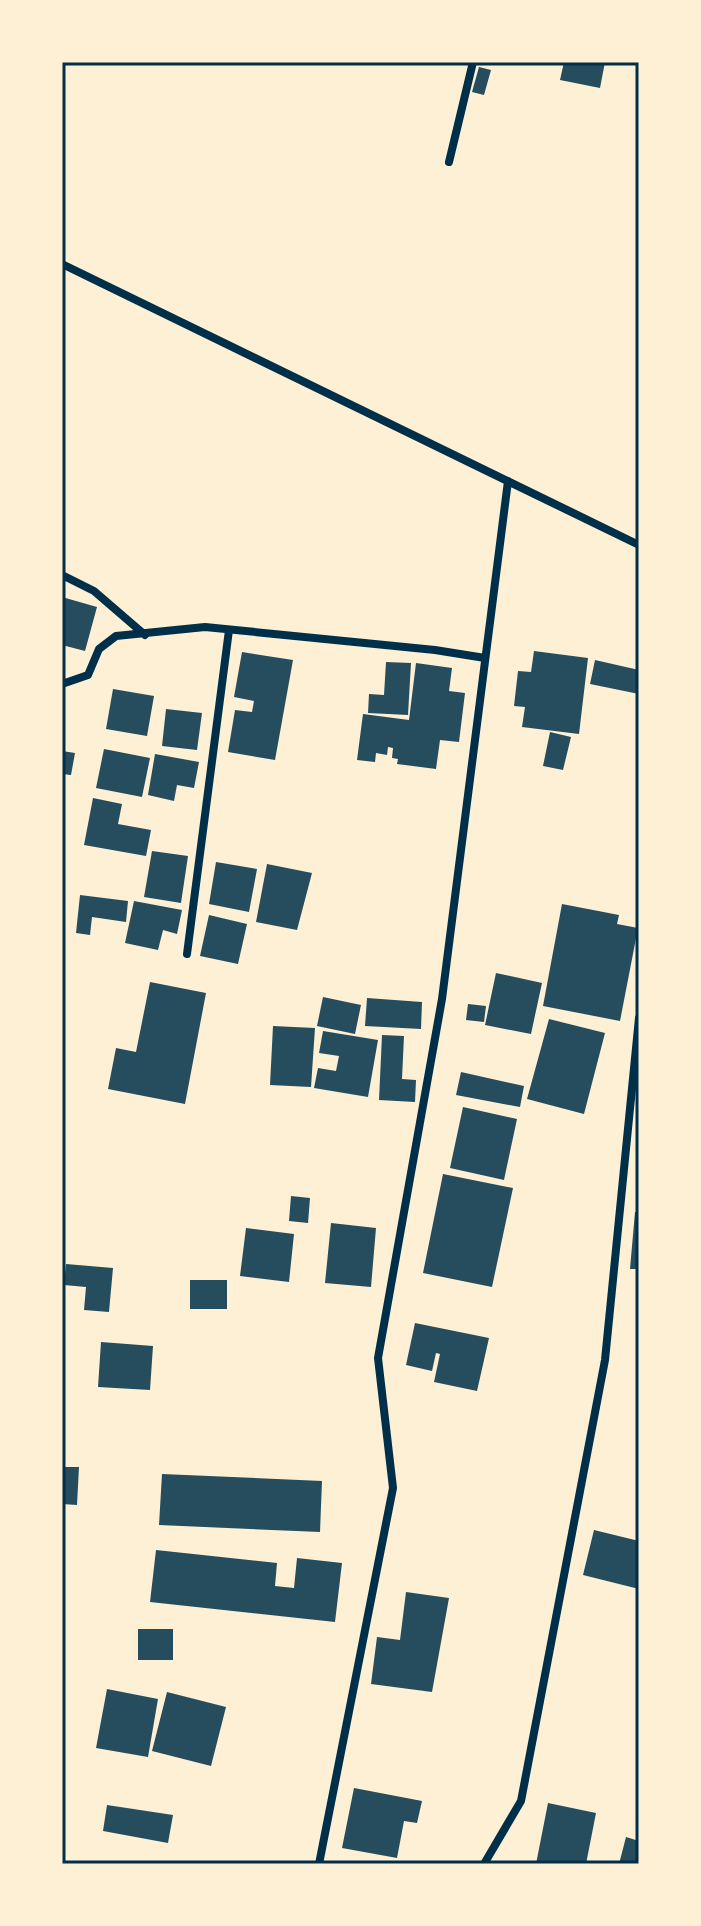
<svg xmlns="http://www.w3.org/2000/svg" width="701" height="1926" viewBox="0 0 701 1926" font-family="'IBM Plex Serif',serif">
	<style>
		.building { fill: #264d5e }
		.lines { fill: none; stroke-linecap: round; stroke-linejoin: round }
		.minor { stroke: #003049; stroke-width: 8 }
		.neatline { fill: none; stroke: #003049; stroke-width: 3 }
	</style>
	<rect width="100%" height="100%" fill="#fdf0d5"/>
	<path class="building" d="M564,62H605L600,88L560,80Z
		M479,67L491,70L484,95L472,92Z
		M62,597L97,607L85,651L62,645Z
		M534,651L588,658L579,734L522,727L525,707L514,706L518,671L531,672Z
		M242,652L293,660L275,760L228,752L235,710L252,712L254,701L234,697Z
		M595,660L639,670V694L590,684Z
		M386,662L411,663L408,715L368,713L369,694L384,695Z
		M416,663L452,668L449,691L465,693L459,742L440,740L436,769L397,764L398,759L392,758L393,748L388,747L387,755L376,753L375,762L357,760L363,714L409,720Z
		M113,689L154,696L147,736L106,729Z
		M166,709L202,713L197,750L162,746Z
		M550,732L571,737L563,770L543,766Z
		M104,749L150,758L142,797L96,788Z
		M62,751L75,753L71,775L62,774Z
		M155,754L199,762L194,788L177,785L174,801L148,795Z
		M93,798L122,804L118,824L151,830L146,856L84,845Z
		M152,851L188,856L181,903L144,897Z
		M216,862L257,869L249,912L209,904Z
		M267,864L312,873L297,930L256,922Z
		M80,895L128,901L126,922L92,917L90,935L76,933Z
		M134,901L182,910L177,934L163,930L158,950L125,943Z
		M562,904L619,915L617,924L638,928L620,1021L543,1006Z
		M209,915L247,924L238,964L200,956Z
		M496,973L542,983L531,1034L485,1025Z
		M150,982L206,993L185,1104L108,1089L116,1048L136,1052Z
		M323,997L361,1005L355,1034L317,1026Z
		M367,998L422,1002L421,1029L365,1026Z
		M468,1004L486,1006L484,1022L466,1020Z
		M549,1019L605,1033L584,1114L527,1099Z
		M273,1026L315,1028L311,1087L270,1085Z
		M323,1031L378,1040L368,1097L314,1088L318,1068L336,1071L339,1056L319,1053Z
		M382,1035L404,1036L402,1079L416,1080L415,1102L379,1100Z
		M461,1072L524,1086L520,1107L456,1095Z
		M463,1107L517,1119L504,1180L450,1168Z
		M443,1174L513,1188L492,1287L423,1273Z
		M291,1196L310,1198L308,1223L289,1221Z
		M635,1212H639V1269H630Z
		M331,1223L376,1228L371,1287L325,1283Z
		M246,1228L294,1234L289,1282L240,1276Z
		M66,1264L113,1268L109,1312L84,1310L86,1287L64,1285Z
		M190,1280H227V1309H190Z
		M415,1323L489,1338L477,1391L434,1382L440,1354L436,1353L432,1371L406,1365Z
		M101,1342L153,1346L150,1390L98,1387Z
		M62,1467H79L77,1505L62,1504Z
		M162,1474L322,1481L320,1532L159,1525Z
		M594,1530L639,1541V1589L583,1575Z
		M156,1550L277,1563L275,1586L294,1588L297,1558L342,1563L335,1622L150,1602Z
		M406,1592L449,1598L432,1692L371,1684L377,1637L400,1640Z
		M138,1629H173V1660H138Z
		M107,1689L158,1699L148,1757L96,1748Z
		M167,1692L226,1707L211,1766L152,1751Z
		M354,1788L422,1801L417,1823L404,1821L397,1858L342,1848Z
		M548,1803L596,1813L586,1864H536Z
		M107,1805L173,1815L168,1843L103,1831Z
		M626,1837L639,1841V1864H619Z"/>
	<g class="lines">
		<path class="minor" d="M449,162L473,62
			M62,264L639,545
			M62,575L94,591L145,635
			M62,684L88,675L99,649L116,636L205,627L435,650L485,658
			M187,954L229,630
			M319,1864L393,1488L378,1358L442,999L508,481
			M484,1864L521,1801L605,1360L639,1018"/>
	</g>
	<rect width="701" height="1926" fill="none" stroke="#fdf0d5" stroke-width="128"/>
	<rect x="64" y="64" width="573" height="1798" class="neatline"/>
</svg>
